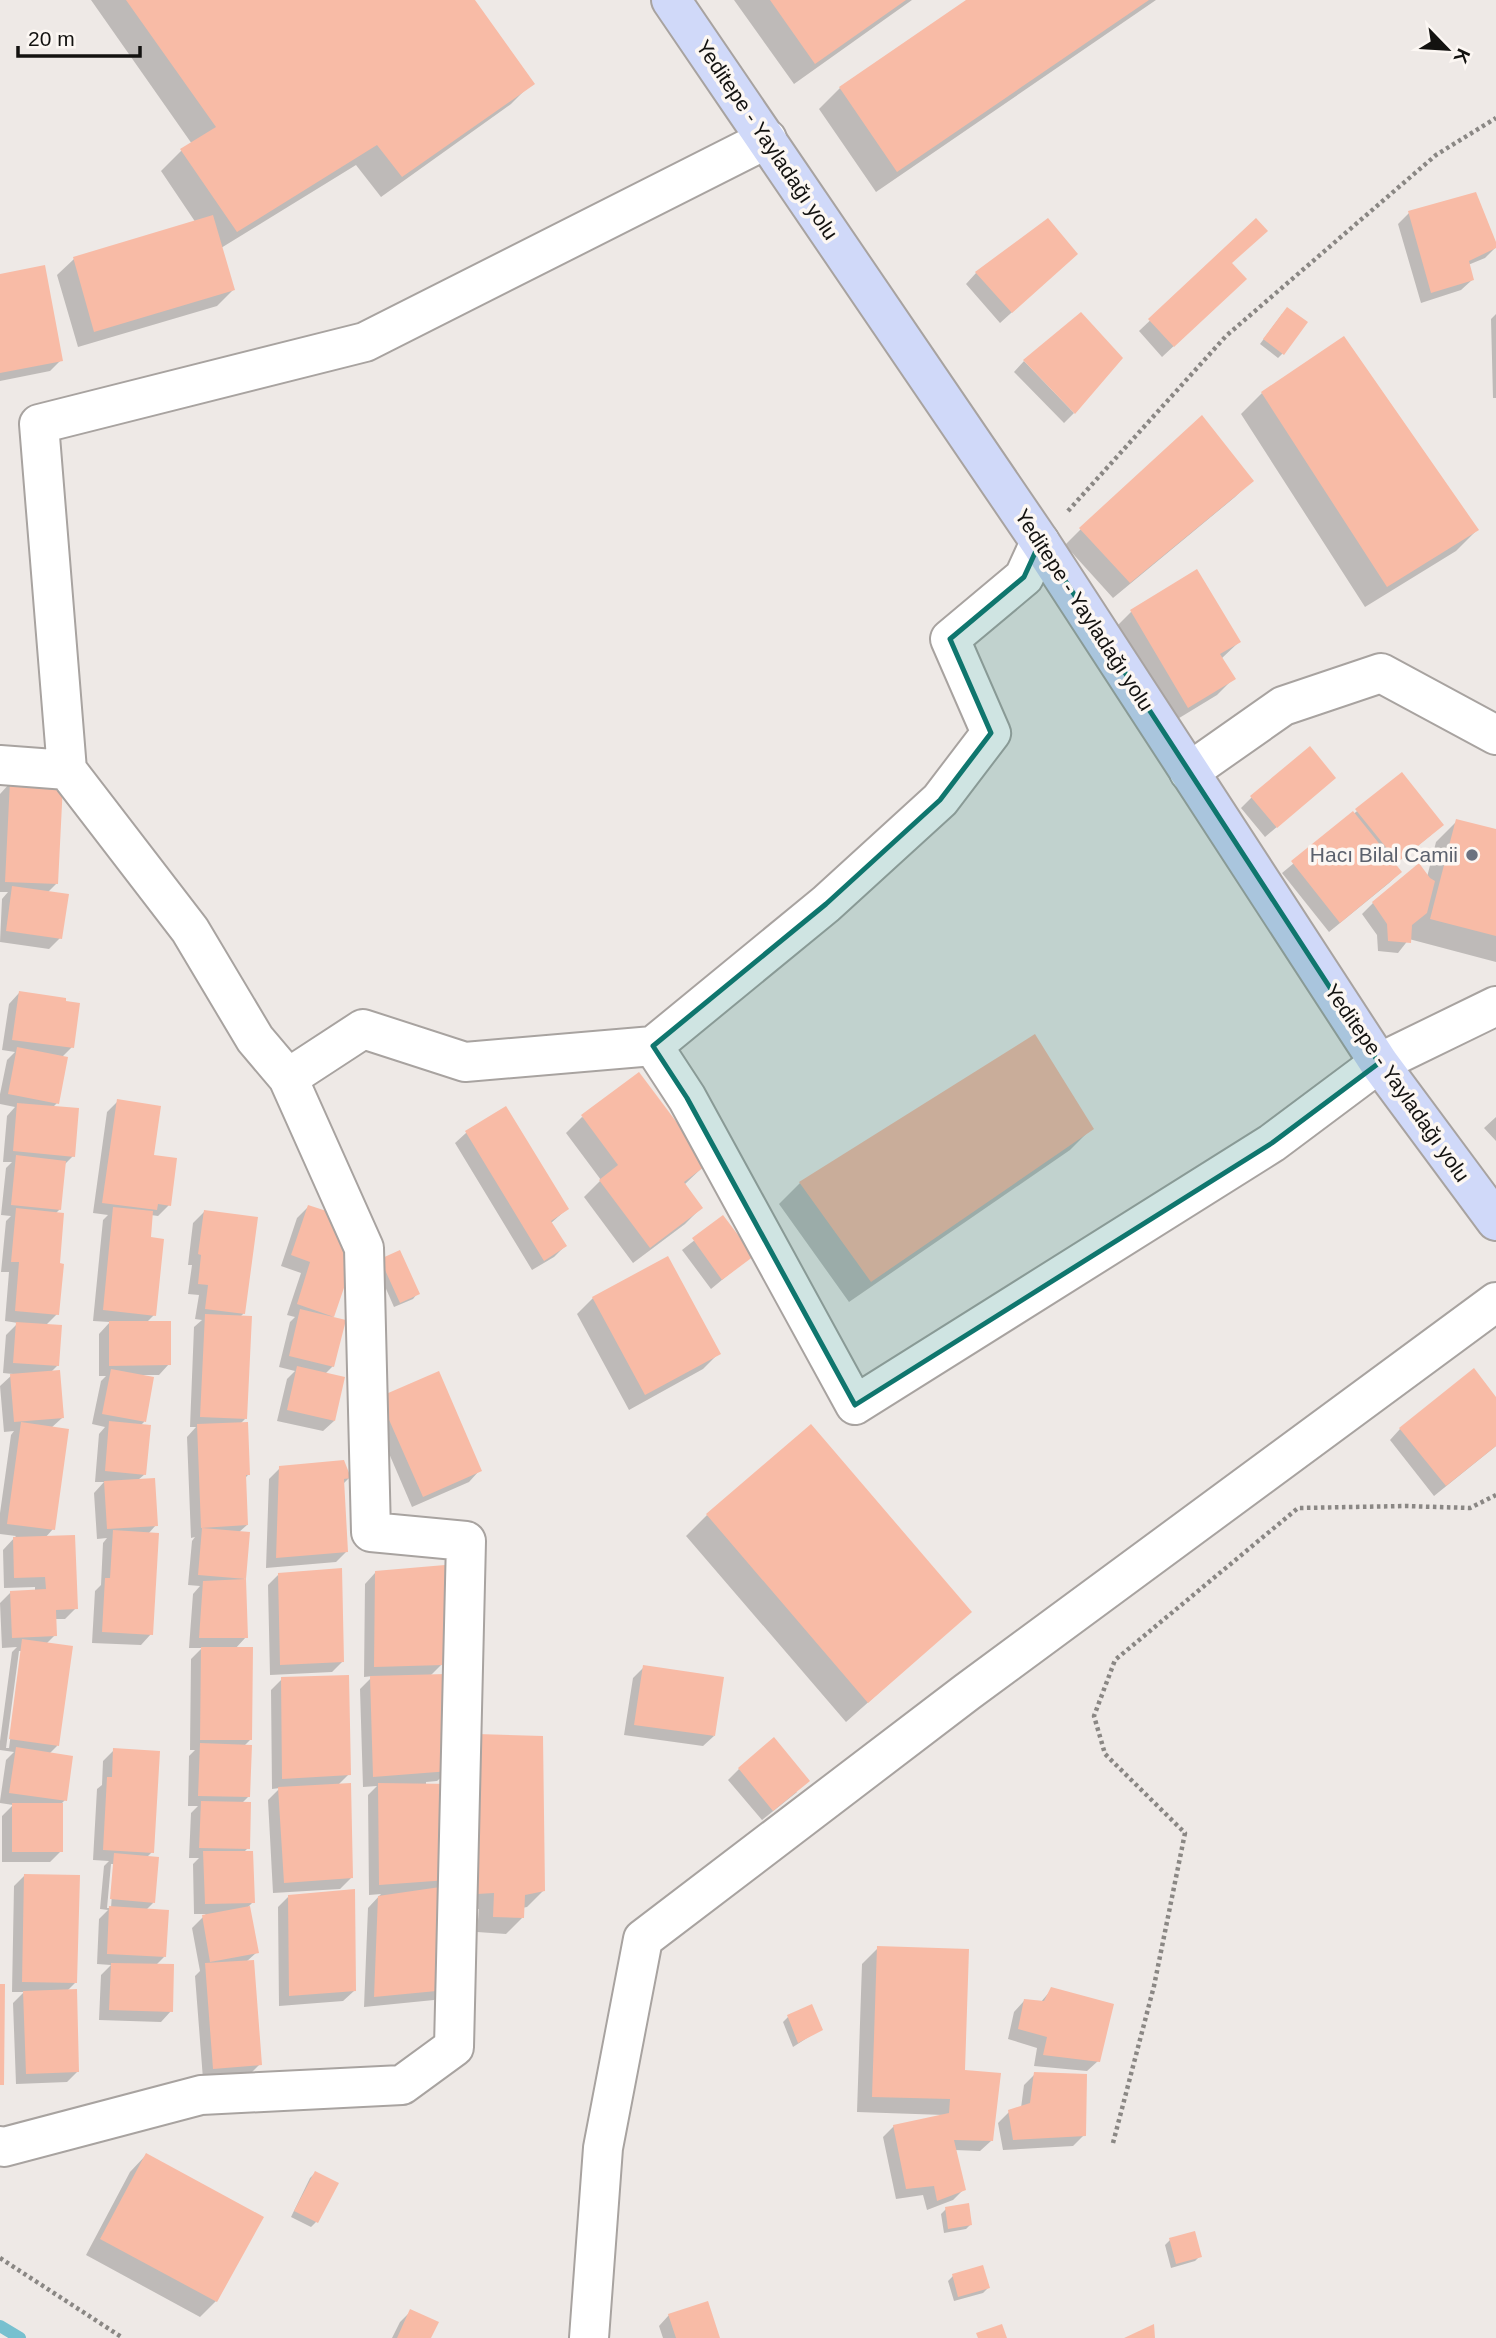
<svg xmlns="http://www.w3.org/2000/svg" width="1496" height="2338" viewBox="0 0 1496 2338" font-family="Helvetica,sans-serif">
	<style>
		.shadow { fill: #0003; fill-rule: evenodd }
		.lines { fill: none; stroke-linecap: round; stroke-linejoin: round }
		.stream { stroke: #77c0cf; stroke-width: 12 }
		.building { fill: #f8bba6 }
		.street-casing { stroke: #a8a3a0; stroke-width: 42 }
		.secondary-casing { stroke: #a8a3a0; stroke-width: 42 }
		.path { stroke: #8a8784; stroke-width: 4.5; stroke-dasharray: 3.5 3.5; stroke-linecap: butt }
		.street { stroke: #fff; stroke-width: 38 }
		.secondary { stroke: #d0d9f9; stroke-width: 38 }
		.marked { fill: #0f766e; fill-opacity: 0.2; stroke: #0f766e; stroke-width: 5; stroke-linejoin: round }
		.worship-dot { fill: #6b7280; stroke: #fcf7f3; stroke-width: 2.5 }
		.labels { text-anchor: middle; stroke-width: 7; stroke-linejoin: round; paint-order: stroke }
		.street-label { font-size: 21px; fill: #131210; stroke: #fcf7f3 }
		.worship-label { font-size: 21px; fill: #5b616d; stroke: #fcf7f3; text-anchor: end }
	</style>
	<rect width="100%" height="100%" fill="#eee9e6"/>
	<path class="shadow" d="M91,0H473L532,83L511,104L381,197L356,165L221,248L233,290L217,306L78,347L57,275L74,259L196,223L161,171L182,150L192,144Z
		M734,0H912L794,84Z
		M969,0H1156L876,192L819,109L840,88Z
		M1409,213L1496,247L1485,258L1468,265L1472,280L1461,290L1421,303L1398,224Z
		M1256,220L1230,264L1234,290L1162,357L1139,331Z
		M1065,264L1000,323L966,284L976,273Z
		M0,276L61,360L50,371L0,381Z
		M1282,314L1283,353L1278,358L1260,344Z
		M1496,314V398H1493L1491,319Z
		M1024,361L1074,413L1064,423L1014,372Z
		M1262,393L1477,530L1456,551L1365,607L1241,414Z
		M1251,481L1235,497L1113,598L1065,545L1081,529Z
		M1197,572L1239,642L1221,659L1233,679L1217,695L1171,723L1115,628L1131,612Z
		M1402,774L1431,835L1394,865L1400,872L1389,883L1329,932L1282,873Z
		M10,783L57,883L47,893L60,938L49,949L0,942L2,899L8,892H0V794Z
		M1323,788L1265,837L1241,808L1252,797Z
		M1457,821L1496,831V962L1409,939L1398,953L1378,951L1377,935L1362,914L1373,903L1427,877L1436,842Z
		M19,993L72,1047L62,1057L57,1103L52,1108L73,1156L64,1165L60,1209L55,1214L57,1314L46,1325L58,1365L50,1373L62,1418L51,1428L53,1529L45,1538L76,1608L65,1619H55V1635L46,1644L57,1746L49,1754L65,1800L61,1804V1851L50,1862H2V1816L13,1805L0,1803V1801L6,1760L14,1752L0,1750V1741L12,1652L17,1647L2,1648L0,1603L11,1592L35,1591V1587L4,1588L3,1550L16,1536L0,1534V1513L11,1435L14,1431L4,1432L0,1386L13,1374L3,1373L6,1335L18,1323L5,1321L9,1272H1L6,1221L11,1216L1,1215L6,1168L12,1162H3L7,1116L15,1107L0,1104V1094L7,1060L15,1052L2,1050L9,1004ZM19,1651H22L9,1748H6Z
		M1034,1036L1091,1129L1070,1150L849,1302L779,1204L800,1183Z
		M118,1101L152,1156L169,1205L158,1216L151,1215L149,1239L154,1315L146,1323L169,1364L159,1375H143L144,1422L140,1426L145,1474L138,1480L156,1525L148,1534L151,1634L141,1645L92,1643L95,1591L101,1585L103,1543L107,1538L97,1539L94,1493L104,1482H95L99,1434L105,1427L92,1424L101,1381L106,1376H99V1334L110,1322L93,1321L103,1220L108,1215L93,1213L107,1112Z
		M505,1109L567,1209L551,1223L565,1246L554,1257L532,1270L455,1143L466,1133Z
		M582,1117L706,1164L684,1185L701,1208L685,1224L633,1263L584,1197L601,1180L566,1133Z
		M1496,1117V1141L1484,1128Z
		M308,1207L347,1282L342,1287L332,1319L333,1366L325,1374L334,1421L323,1431L277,1421L287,1379L295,1371L279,1367L290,1322L295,1317L287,1315L301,1273L281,1266L297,1218Z
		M204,1212L244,1313L239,1318L245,1419L240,1424L248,1475L245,1478L247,1525L238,1533L248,1534L244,1579L246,1637L235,1649L250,1740L244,1746L248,1797L241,1804L248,1848L244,1852L253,1902L248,1907L257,1952L246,1962L260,2064L249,2075L203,2079L195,1976L200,1971L192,1928L206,1914H194L193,1864L199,1858H189L191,1813L198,1806H188L189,1756L195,1750H190L191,1659L202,1648H189L193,1594L200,1586L188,1585L192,1541L195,1537L191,1538L187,1437L196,1427H190L194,1327L202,1320L195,1319L199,1295L188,1294L192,1265H188L193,1223Z
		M723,1218L751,1256L711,1289L682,1250Z
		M381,1261L417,1294L413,1299L394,1307L376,1266Z
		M593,1298L719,1353L703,1369L629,1410L577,1314Z
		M380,1398L479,1471L469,1482L412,1507L370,1409Z
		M1496,1399V1446L1434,1496L1390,1440L1400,1429Z
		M280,1468L349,1478L343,1484L346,1552L336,1562L266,1568L269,1479Z
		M707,1515L970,1612L846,1722L686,1536Z
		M375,1573L442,1664L430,1676L448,1771L437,1781L426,1782V1785H451L445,1989L434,2000L364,2007L368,1908L381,1894L369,1895L368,1795L377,1786L363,1787L360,1689L373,1676L364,1677L365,1584Z
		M279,1574L343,1661L332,1672L270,1675L268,1585Z
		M644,1667L714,1736L703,1746L624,1735L633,1678Z
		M282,1679L349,1774L337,1786L351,1878L340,1889L273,1893L268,1800L280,1788L272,1789L271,1690Z
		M114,1750L152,1852L146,1858L153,1903L146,1910L164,1957L155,1966L171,2011L161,2022L99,2020L101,1975L111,1965L97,1964L99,1919L108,1910L100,1909L104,1866L109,1861L93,1860L97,1789L102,1785L103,1761ZM111,1864H114L111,1908H107Z
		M462,1752L544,1890L527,1907L522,1908V1918L506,1934L477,1932L479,1909L462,1910Z
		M739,1769L797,1792L762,1820L728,1780Z
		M25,1875L75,1983L67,1991L78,2071L67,2082L16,2084L13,2003L24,1992H12L14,1886Z
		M289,1896L354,1991L343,2001L279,2006L278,1907Z
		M878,1948L963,2072L991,2141L980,2151L955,2150L964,2189L953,2200L927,2210L923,2195L896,2199L883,2137L894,2126L944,2115L857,2112L862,1964Z
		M1052,1989L1098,2061L1087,2071L1034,2066L1037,2048L1008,2039L1014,2012L1024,2001L1040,2003Z
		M788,2017L821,2029L793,2047L783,2022Z
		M1035,2074L1084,2135L1073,2146L1003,2150L998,2123L1009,2112L1021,2108L1024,2085Z
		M146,2155L216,2301L200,2317L86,2255L130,2172Z
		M315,2173L336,2184L316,2222L311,2227L291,2217L310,2178Z
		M946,2209L971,2224L966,2229L944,2233L941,2214Z
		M1170,2240L1200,2256L1195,2261L1171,2268L1165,2245Z
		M953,2276L988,2288L983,2293L954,2301L948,2281Z
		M411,2311L429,2338H392L400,2322Z
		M669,2315L718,2338H663L659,2326Z"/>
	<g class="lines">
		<path class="stream" d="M0,2326L20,2338"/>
	</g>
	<path class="building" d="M126,0H475L535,84L402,177L377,145L237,232L180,149L216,127Z
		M770,0H906L815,64Z
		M966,0H1149L897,172L839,87Z
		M1476,192L1496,242V248L1469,261L1474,280L1431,293L1408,211Z
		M213,215L235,290L94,332L73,257Z
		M1048,218L1078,254L1012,313L975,272Z
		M1256,218L1268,231L1232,263L1247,279L1174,347L1148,319Z
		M45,265L63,361L0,373V274Z
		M1287,307L1308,322L1284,355L1263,339Z
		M1081,312L1123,358L1075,414L1023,360Z
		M1344,336L1479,530L1387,587L1261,392Z
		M1202,415L1254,481L1130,583L1079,528Z
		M1197,569L1241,642L1220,654L1236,679L1188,708L1130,610Z
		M1310,746L1336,778L1277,828L1250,796Z
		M1402,772L1444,825L1398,862L1355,809Z
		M10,781L63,784L58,884L5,882Z
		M1353,811L1402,872L1340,923L1291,861Z
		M1456,819L1496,829V936L1430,919Z
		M1419,863L1430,878L1435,881L1427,913L1412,925L1411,943L1388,941L1387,924L1372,902Z
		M12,886L69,894L62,939L6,931Z
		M19,991L66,998V1001L80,1003L74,1048L12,1040Z
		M1035,1034L1094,1129L871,1282L799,1182Z
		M17,1047L68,1057L59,1104L8,1094Z
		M639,1072L708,1164L684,1182L703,1208L650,1248L599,1180L618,1165L581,1115Z
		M117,1099L161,1106L154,1155L177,1158L171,1206L158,1204L157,1210L102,1203Z
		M17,1103L79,1108L75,1157L13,1151Z
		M506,1106L569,1209L551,1221L567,1246L544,1261L465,1131Z
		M16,1155L66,1161L61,1210L11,1205Z
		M308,1205L345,1217L362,1243L346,1282L334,1317L297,1304L310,1262L291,1255Z
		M113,1207L153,1211L151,1237L164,1239L156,1316L103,1310Z
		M16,1208L64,1213L60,1263L64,1264L59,1315L15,1311L19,1262H11Z
		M204,1210L258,1217L245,1314L205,1309L208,1285L198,1284L201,1255L198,1254Z
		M723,1215L754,1256L722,1280L692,1238Z
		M400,1250L420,1294L400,1303L380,1259Z
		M668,1256L721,1354L645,1395L592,1297Z
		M300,1309L346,1320L334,1367L289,1356Z
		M205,1314L252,1316L247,1419L200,1417Z
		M109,1321H171V1365L109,1366Z
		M16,1322L62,1325L59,1366L13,1363Z
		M297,1366L345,1377L335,1421L287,1410Z
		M1474,1368L1496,1397V1446L1446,1486L1399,1428Z
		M111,1369L154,1377L146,1422L102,1414Z
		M60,1370L64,1418L14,1422L10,1374Z
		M439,1371L482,1471L423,1497L379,1397Z
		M109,1421L151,1425L146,1475L105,1471Z
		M21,1422L69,1429L55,1530L7,1524Z
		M248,1422L250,1475H246L248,1525L201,1528L197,1424Z
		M811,1424L972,1612L868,1703L706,1514Z
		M344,1460L351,1478L344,1479L348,1552L276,1558L279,1466Z
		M155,1478L158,1526L107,1529L104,1481Z
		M202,1528L250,1532L246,1579L198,1575Z
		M113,1530L159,1533L153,1635L102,1632L105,1578H110Z
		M75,1535L78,1609L56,1610L57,1636L12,1638L10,1591L46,1589L45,1577L14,1578L13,1537Z
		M445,1565L444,1665L374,1667L375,1571Z
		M342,1568L344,1662L280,1665L278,1573Z
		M246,1579L248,1638H199L203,1581Z
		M22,1639L73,1646L59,1746L9,1739Z
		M201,1647H253L252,1740H200Z
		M643,1665L724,1677L715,1736L634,1725Z
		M446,1674L450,1771L373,1777L370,1676Z
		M349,1675L351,1775L282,1779L281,1677Z
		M477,1734L543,1736L545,1891L525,1895L524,1918L493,1917L494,1893L477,1894Z
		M774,1737L810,1781L773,1811L738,1768Z
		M200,1743L252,1745L250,1797L198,1796Z
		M16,1747L73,1756L67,1801L9,1793Z
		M113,1748L160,1751L154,1853L103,1850L107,1777H112Z
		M351,1783L353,1878L284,1883L278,1787Z
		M378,1783L453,1784L448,1880L379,1885Z
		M201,1801L251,1802L250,1849L199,1848Z
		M12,1803H63V1852H12Z
		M203,1851H253L255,1903L205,1904Z
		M114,1853L159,1857L155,1903L110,1899Z
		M24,1874L80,1875L77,1983L22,1982Z
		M447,1886V1990L374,1997L378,1896Z
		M355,1889L356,1991L289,1996L288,1895Z
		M109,1906L169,1910L166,1957L107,1954Z
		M250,1906L259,1953L210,1962L202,1915Z
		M877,1946L969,1949L965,2070L1001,2073L993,2141L954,2140L966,2190L937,2201L934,2186L906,2189L893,2125L949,2113L950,2099L872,2097Z
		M254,1960L262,2065L213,2069L205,1963Z
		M111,1963L174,1964L173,2012L109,2010Z
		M0,1984H5L4,2085H0Z
		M1051,1987L1114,2004L1100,2062L1043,2055L1047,2037L1018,2029L1024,1999L1044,2001Z
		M77,1989L79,2072L26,2074L23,1991Z
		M812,2004L823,2030L798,2043L787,2015Z
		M1034,2072L1087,2074L1086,2136L1013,2140L1008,2110L1030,2103Z
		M146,2153L264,2217L217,2302L100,2239Z
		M315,2171L339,2183L318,2223L294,2211Z
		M969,2203L972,2225L948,2229L945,2207Z
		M1195,2231L1202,2257L1176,2264L1169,2238Z
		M983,2265L990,2288L958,2297L952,2274Z
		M708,2301L720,2338H676L668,2314Z
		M410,2309L439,2322L431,2338H397Z
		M1002,2324L1007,2338H978L976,2333Z
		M1154,2324L1155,2338H1124Z"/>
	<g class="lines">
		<g class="street-casing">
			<path id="street" d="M0,765L67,770L190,930L255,1039L288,1078L364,1248L371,1532L466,1541L454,2047L402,2085L201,2095L4,2147L0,2146
				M67,770L39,424L365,342L767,139
				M1189,772L1283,706L1381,673L1496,735
				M653,1046L826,904L940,800L991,733L950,639L1024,577L1040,542
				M288,1078L363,1029L465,1062L653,1046L687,1098L855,1405L1272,1143L1379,1063L1496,1006
				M589,2338L603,2148L643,1939L967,1692L1496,1302"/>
		</g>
		<g class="secondary-casing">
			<path id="secondary" d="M671,0L1040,542L1379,1063L1496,1221"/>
		</g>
		<path class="path" d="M1068,511L1226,336L1436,155L1496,118
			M1113,2143L1154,1986L1185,1833L1105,1754L1094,1716L1115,1660L1298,1508L1405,1506L1470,1508L1496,1495
			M0,2258L123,2338"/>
		<use href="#street" class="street"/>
		<use href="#secondary" class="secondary"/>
	</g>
	<path class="marked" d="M1040,542L1379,1063L1272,1143L855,1405L687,1098L653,1046L826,904L940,800L991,733L950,639L1024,577Z"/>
	<circle class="worship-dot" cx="1472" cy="855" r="7"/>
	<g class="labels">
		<g class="street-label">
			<text transform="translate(767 140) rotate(56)" y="7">Yeditepe - Yayladağı yolu</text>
			<text transform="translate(1084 610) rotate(57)" y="7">Yeditepe - Yayladağı yolu</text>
			<text transform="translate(1397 1083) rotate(55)" y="7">Yeditepe - Yayladağı yolu</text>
		</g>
		<g class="worship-label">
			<text x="1458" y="862">Hacı Bilal Camii</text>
		</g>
	</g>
	<g transform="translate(1447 49) rotate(115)" stroke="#fcf7f3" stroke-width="5" paint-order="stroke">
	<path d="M0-5L12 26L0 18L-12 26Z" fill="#131210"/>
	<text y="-10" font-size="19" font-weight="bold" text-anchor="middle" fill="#131210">K</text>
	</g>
	<path d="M18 46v10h122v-10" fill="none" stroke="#131210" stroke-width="3.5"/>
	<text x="28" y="46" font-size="21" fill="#131210" stroke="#fcf7f3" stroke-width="5" paint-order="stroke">20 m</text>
</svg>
